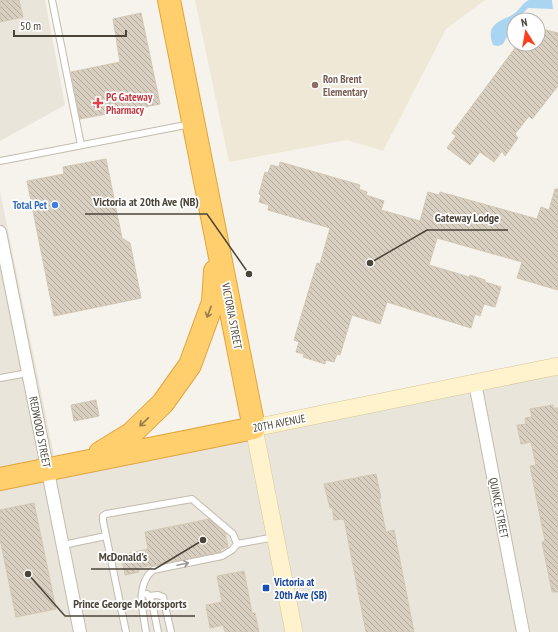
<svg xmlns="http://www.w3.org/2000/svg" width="558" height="632" viewBox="0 0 558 632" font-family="'PT Sans Narrow',sans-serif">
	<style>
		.residential { fill: #eae5da }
		.education { fill: #efe8d6 }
		.water { fill: #a9d4f2 }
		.building { fill: url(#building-back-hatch); stroke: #d3c7b4 }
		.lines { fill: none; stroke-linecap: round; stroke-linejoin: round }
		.lane-casing { stroke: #c2bbae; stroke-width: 8 }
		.street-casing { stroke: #c2bbae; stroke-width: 14 }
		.secondary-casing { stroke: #d6c79b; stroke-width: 18 }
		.highway-casing { stroke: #e0a43c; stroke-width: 24 }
		.lane { stroke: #fff; stroke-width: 6 }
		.street { stroke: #fff; stroke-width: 12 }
		.secondary { stroke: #fff3cd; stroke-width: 17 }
		.highway { stroke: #ffcf6e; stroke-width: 22 }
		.oneway { stroke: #937c4e }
		.oneway2 { stroke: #9c9892 }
		.education-dot { fill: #8d6e63; stroke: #fff; stroke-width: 1.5 }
		.health-dot { fill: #e0444e; stroke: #fff; stroke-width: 1.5 }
		.shop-dot { fill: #3f7fe0; stroke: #fff; stroke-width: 1.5 }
		.transit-dot { fill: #1a4fb4; stroke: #fff; stroke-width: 1.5 }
		.labels { text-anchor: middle; stroke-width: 3.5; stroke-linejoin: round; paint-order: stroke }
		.education-label { font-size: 11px; font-weight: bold; fill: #785e54; stroke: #fff; text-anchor: start }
		.health-label { font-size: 11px; font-weight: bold; fill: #be3a42; stroke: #fff; text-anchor: start }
		.shop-label { font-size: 11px; font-weight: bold; fill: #366cbe; stroke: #fff; text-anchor: end }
		.street-label { font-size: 11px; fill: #4b4439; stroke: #fff }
		.transit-label { font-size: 11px; font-weight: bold; fill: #164399; stroke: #fff; text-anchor: start }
		.leader { fill: none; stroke: #4b4439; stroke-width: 1.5 }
		.callout-dot { fill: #4b4439; stroke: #fff; stroke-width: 1.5 }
		.callout-label { font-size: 12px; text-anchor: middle; font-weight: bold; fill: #4b4439; stroke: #fff; stroke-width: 3.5; stroke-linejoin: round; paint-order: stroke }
	</style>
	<defs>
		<pattern id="building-back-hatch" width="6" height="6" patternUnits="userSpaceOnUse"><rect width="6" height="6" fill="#d8cfc1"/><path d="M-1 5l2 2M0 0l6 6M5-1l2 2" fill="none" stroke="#b1aa9e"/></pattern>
	</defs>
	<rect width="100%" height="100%" fill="#f6f3ec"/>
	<path class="residential" d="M0,0H45L65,105L0,141Z
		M0,191L58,475L558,371V632H0Z"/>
	<path class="education" d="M195,0H485L446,29L383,151L347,140L229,162Z"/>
	<path class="water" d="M529,0H552L553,9L528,8L516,20H514V24L503,44L498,46L493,45C485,24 500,22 512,15C519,11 522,3 529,0Z"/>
	<path class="building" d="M0,0H19L23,17L0,22Z
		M141,13L160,104L80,119L71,72L120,62L113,19Z
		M538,28L558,33V86L532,119L529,116L515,134L518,138L505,156L502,151L494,162L480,152L470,165L447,148L456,136L452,133L518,44H538Z
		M106,159L122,238L130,243L141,298L54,316L27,181L64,174L63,167Z
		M280,162L360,185L359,189L367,192L366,195L384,201L381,210L420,221L428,192L439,195L440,192L537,219L541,207L549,210L555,189H558V290L517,278L522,262L437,238L429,265L469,277L470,275L485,280V282L501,287L495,307L484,304L480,316L475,314L471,328L387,302L380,324L352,315L340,355L337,354L334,362L326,360L325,364L303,357L304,354L296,352L299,342L294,340L317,263L320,264L330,228L268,210L269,205L259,202L261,195L259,194L265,172L268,173L271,165L279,167Z
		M96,400L99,416L74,421L71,405Z
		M553,405V408H558V592H552L542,542L545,541L530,466L536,465L531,442L521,444L517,425L526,424L525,418L532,417L530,409Z
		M376,474L381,498H379L386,532L394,530L414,632H366L344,519L334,520L332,507L330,508L324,484Z
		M34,503L56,609L16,617L0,539V510Z
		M209,519L225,533L228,547L221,549L220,552L138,568L139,572L125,575L121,555L148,549L145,532Z
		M244,571L252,613H255L259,632H225L223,625L210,628L206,605L222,602L217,576Z"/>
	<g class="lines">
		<g class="lane-casing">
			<path id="lane" d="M52,0L81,145
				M0,161L191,124
				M0,378L28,373
				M63,545L106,536
				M147,594L152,602L158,632
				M149,596L158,595L163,597L171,632
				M126,632L103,521V516L106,514L192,499L233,534L237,544
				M146,632C143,612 135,585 153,570L222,556L232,550L237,544L275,537"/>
		</g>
		<g class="street-casing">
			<path id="street" d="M0,232L80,632
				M475,383L523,632"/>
		</g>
		<g class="secondary-casing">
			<path id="secondary" d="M294,632L254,428L558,366"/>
		</g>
		<g class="highway-casing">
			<path id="highway" d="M100,453L131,434L163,403L190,365L213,302L215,271
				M0,479L254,428L169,0"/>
		</g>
		<use href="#lane" class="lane"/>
		<use href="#street" class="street"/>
		<use href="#secondary" class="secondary"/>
		<use href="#highway" class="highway"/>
	</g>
	<defs><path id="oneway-shaft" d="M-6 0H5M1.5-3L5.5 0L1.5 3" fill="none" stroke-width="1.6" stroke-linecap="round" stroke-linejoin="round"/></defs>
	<g class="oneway">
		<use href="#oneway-shaft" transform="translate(209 312) rotate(110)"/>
		<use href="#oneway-shaft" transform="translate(144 422) rotate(136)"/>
	</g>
	<use class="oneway2" href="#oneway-shaft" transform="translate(183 564) rotate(-12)"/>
	<circle class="education-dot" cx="315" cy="85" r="4"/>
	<path class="health-dot" d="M96 97h4v4h4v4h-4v4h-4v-4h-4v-4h4z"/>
	<circle class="shop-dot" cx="55" cy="205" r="4"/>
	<rect class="transit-dot" x="262" y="584" width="8" height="8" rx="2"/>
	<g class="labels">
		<g class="education-label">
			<text x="323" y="83">Ron Brent<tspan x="323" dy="13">Elementary</tspan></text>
		</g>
		<g class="health-label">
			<text x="106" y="101">PG Gateway<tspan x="106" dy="13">Pharmacy</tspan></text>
		</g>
		<g class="shop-label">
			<text x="47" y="209">Total Pet</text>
		</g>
		<g class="street-label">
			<text transform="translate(232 316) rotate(79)" y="4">VICTORIA STREET</text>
			<text transform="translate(279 423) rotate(-11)" y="4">20TH AVENUE</text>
			<text transform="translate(40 432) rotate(79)" y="4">REDWOOD STREET</text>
			<text transform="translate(499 508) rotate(79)" y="4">QUINCE STREET</text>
		</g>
		<g class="transit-label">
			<text x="274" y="586">Victoria at<tspan x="274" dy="13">20th Ave (SB)</tspan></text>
		</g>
	</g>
	<path class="leader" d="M249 274L207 214H85M370 263L427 230H508M203 540L155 569H91M28 574L65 616H195"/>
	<g class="callout-dot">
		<circle cx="249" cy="274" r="4"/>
		<circle cx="370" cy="263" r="4"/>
		<circle cx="203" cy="540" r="4"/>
		<circle cx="28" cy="574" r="4"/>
	</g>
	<g class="callout-label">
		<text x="146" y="206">Victoria at 20th Ave (NB)</text>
		<text x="467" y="222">Gateway Lodge</text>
		<text x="123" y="561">McDonald's</text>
		<text x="130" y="608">Prince George Motorsports</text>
	</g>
	<g transform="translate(526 32) rotate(349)"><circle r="19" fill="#ffffff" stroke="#b7b4b0"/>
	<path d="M0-3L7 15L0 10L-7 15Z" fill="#fc3f1d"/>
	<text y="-6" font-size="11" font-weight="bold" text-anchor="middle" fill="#4b4439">N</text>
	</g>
	<path d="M14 30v6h112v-6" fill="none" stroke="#4b4439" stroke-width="2"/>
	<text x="20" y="30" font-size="12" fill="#4b4439" stroke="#ffffff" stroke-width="3" paint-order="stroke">50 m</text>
</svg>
